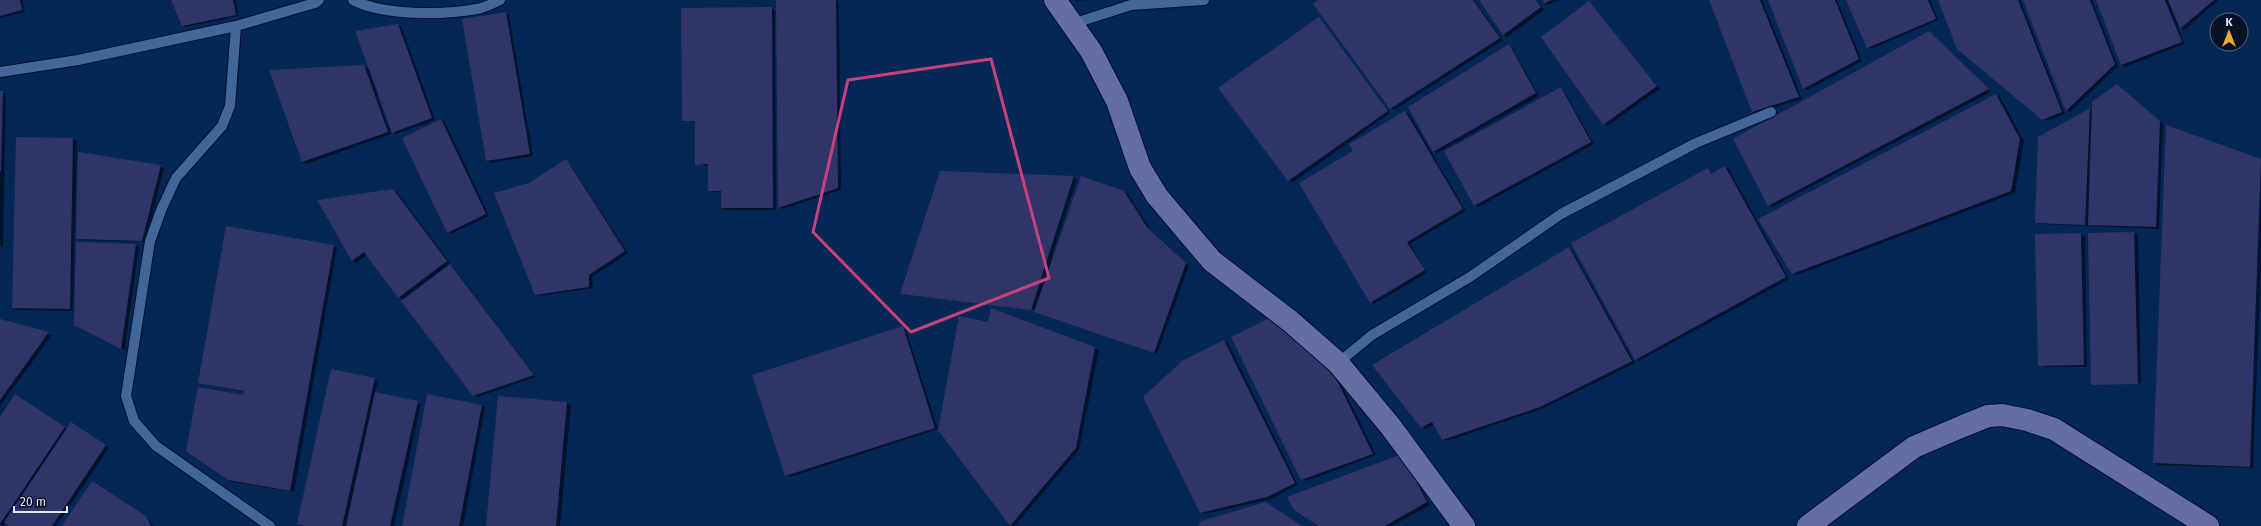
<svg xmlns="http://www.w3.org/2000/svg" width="2261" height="526" viewBox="0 0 2261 526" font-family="'Fira Sans',sans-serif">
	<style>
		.shadow { fill: #0007 }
		.building { fill: #303468 }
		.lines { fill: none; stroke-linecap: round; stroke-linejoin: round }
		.lane-casing { stroke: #000f31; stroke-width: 12 }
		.secondary-casing { stroke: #000f31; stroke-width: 24 }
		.lane { stroke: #436699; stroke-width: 10 }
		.secondary { stroke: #646ea5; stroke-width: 22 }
		.marked { fill: none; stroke: #c7427b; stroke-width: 3; stroke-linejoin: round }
	</style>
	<rect width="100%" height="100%" fill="#052755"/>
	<path class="shadow" d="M0,0H22L25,12L0,18Z
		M172,0H236L239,16L186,27L183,25Z
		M836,0L839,2L841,190L782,209L779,207Z
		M1074,0H1089L1077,1Z
		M1320,0H1474L1503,40L1394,110L1391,108L1315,4Z
		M1480,0H1537L1544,10L1507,37L1504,35Z
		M1543,0H1560L1548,5Z
		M1710,0H1762L1802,99L1756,113L1752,111Z
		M1769,0H1837L1862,61L1807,90L1804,88Z
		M1847,0H1930L1938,20L1871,49L1868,47Z
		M1939,0H2020L2065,114L2047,121L2043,119Z
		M2024,0H2092L2118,66L2070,112L2067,110Z
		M2097,0H2219L2184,30L2178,27L2184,44L2125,67L2122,64Z
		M1589,3L1660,89L1607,126L1604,124Z
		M771,8L775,10L776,210H725L722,208V193L709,191V166L696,164V122L683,120Z
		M505,13L509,15L533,156L491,163L487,161Z
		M1319,19L1390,113L1293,182L1289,180Z
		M398,25L402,28L435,120L396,134L392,132L379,95L377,96L391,134L306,164L303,162L364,66L370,70Z
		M1929,32L1991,92L1772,207L1768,205Z
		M1509,46L1512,48L1539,96L1437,153L1433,151Z
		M2117,85L2163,124L2159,229L2092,226L2089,224V226L2039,224L2036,222L2090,109L2093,111Z
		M1561,88L1564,91L1594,144L1478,207L1475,205Z
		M0,92L6,94L3,248L0,246Z
		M1996,95L2000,97L2024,141L2015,193L1797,275L1793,273Z
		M1405,112L1409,114L1466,211L1410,244L1427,273L1374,304L1371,302L1354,151Z
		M441,120L445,122L489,216L451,234L448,232Z
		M2167,126L2261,160V268L2253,468L2158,465L2154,463Z
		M17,138L73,139L77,141L73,311L16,310L13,307Z
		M566,161L569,163L628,253L592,277L593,288L539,296L535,294L529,184Z
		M160,166L164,168L146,242L81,240L77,238Z
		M1725,167L1729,169L1789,279L1639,361L1636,359L1708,170L1712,174Z
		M941,172L1074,177L1077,179L1051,259L1053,260L1124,191L1128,194L1151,230L1189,266L1157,354L1038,313L1036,310L901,294Z
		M393,190L397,192L450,263L448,264L453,267L536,377L477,397L473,395L404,300L399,297L367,255L356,263L353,261L319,201Z
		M2134,233L2138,235L2141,383L2095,384V386L2092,384Z
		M2081,234L2085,236L2087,367H2043L2039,365L2036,235Z
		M77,243L136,245L139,247L125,350L79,327Z
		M334,246L337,248L294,492L232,482L228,480L245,392L199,382Z
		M1569,248L1572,250L1635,363L1544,408L1447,441L1443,439L1435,424L1425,429L1422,427Z
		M991,309L1099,350L1079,450L1015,526H1010L939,430L989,323Z
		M0,320L52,335L0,406Z
		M902,327L906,330L938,429L790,477L786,475Z
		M1224,341L1228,343L1298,485L1271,499L1205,514L1201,512Z
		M1330,361L1376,455L1306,481L1302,479Z
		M374,379L378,381L375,393L421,404L394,526H302L298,524Z
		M19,397L67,429L75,425L109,448L56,526H11L6,522L3,526L0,525V418Z
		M499,397L567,403L571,405L560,526H487Z
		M482,405L485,408L463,526H403Z
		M1405,457L1430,505L1392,526H1321Z
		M96,484L149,520L153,526H63Z"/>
	<path class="building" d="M0,0H20L22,10L0,16Z
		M171,0H233L236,15L182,26Z
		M776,0H836L838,188L778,208Z
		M1318,0H1473L1500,38L1390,109L1313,4Z
		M1479,0H1536L1541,7L1503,35Z
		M1542,0H1552L1544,3Z
		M1709,0H1760L1799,97L1752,112Z
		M1768,0H1835L1859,59L1803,89Z
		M1846,0H1928L1936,19L1867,48Z
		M1938,0H2018L2062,112L2042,120L1957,49Z
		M2023,0H2090L2115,64L2066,111Z
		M2096,0H2165L2182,42L2121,65Z
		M2168,0H2214L2180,29Z
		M1589,1L1657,86L1603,125L1541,37Z
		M772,7L773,208H721V191H708V164L695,165V121H682L681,8Z
		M506,12L530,154L486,161L462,19Z
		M1319,17L1388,111L1288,181L1218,88Z
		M398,24L432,118L392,133L355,31Z
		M1929,31L1989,89L1768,206L1733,139Z
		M1509,44L1536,93L1433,152L1408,107Z
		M364,65L388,132L302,162L269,70Z
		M2117,84L2160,121L2156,227L2088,225L2092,102Z
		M1561,87L1591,142L1474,206L1444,151Z
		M0,91H3L1,171H0Z
		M1996,94L2020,139L2011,191L1792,274L1758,219Z
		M2090,108L2085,225L2035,223L2038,137Z
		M1405,111L1463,209L1407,242L1425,270L1370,303L1299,183L1353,151L1349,144Z
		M441,119L486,214L447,233L402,138Z
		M2166,125L2261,159L2250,467L2153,463Z
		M16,137L73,138L70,309L12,308Z
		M78,152L161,165L142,241L76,239Z
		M566,159L625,251L589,275V287L535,295L494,193L529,183Z
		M1725,166L1786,277L1635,360L1571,243L1708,168L1711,174Z
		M940,171L1074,176L1031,310L900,294Z
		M1081,176L1124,191L1147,227L1186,263L1154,353L1034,312Z
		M393,189L447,261L398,298L364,252L352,261L317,200Z
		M226,226L334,245L290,491L228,480L186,451L198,387L243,395L244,391L198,383Z
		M2134,232L2138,384L2091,385L2088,233Z
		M2081,233L2084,365L2038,366L2035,234Z
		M76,242L136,244L121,349L74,325Z
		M1569,247L1632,361L1540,407L1442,440L1432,422L1421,428L1372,365Z
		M450,264L534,375L473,396L401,301Z
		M991,308L1095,347L1076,448L1010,526L938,430L959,316L988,322Z
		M1270,318L1326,358L1373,454L1301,480L1231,337Z
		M0,319L49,332L0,400Z
		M903,326L935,428L785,476L752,375Z
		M1224,340L1295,483L1267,497L1200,513L1143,397L1182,361Z
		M331,369L375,378L342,526H304L297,524Z
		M375,392L418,401L390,526H346Z
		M15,394L65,427L0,524V417Z
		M427,394L482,405L459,526H402Z
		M498,396L567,402L556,526H486Z
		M71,422L106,445L52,526H9L4,522Z
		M1402,454L1427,502L1385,526H1319L1294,510L1287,497Z
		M92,481L146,516L151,526H62Z
		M1266,502L1302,526H1198L1201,521Z"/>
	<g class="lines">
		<g class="lane-casing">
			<path id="lane" d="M353,0C383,16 444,15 477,9C485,8 493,3 500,0
				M1072,24L1131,5L1204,0
				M236,26L230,106L222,126L176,178L162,208L150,241L126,396L134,421L156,446L270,526
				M0,72L78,60L236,26L315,3L319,0
				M1338,363L1372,335L1470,277L1561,214L1696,143L1771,112"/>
		</g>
		<g class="secondary-casing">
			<path id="secondary" d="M1055,0L1091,51L1117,101L1140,168L1157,196L1212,261L1290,321L1338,363L1391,427L1464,526
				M1808,526L1914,447L1963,426L1988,416L2002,415L2027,420L2054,429L2208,526"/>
		</g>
		<use href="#lane" class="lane"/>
		<use href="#secondary" class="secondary"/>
	</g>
	<path class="marked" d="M991,59L1049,278L911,332L813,232L848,80Z"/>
	<g transform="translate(2229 32)"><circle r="19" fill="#051225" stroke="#5b687b"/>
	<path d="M0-3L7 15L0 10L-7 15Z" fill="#eaaa39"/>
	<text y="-6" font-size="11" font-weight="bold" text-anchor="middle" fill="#dde9fb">K</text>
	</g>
	<path d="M14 506v6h53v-6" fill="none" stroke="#dde9fb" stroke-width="2"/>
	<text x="20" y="506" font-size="12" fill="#dde9fb" stroke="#051225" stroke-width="3" paint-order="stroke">20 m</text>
</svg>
